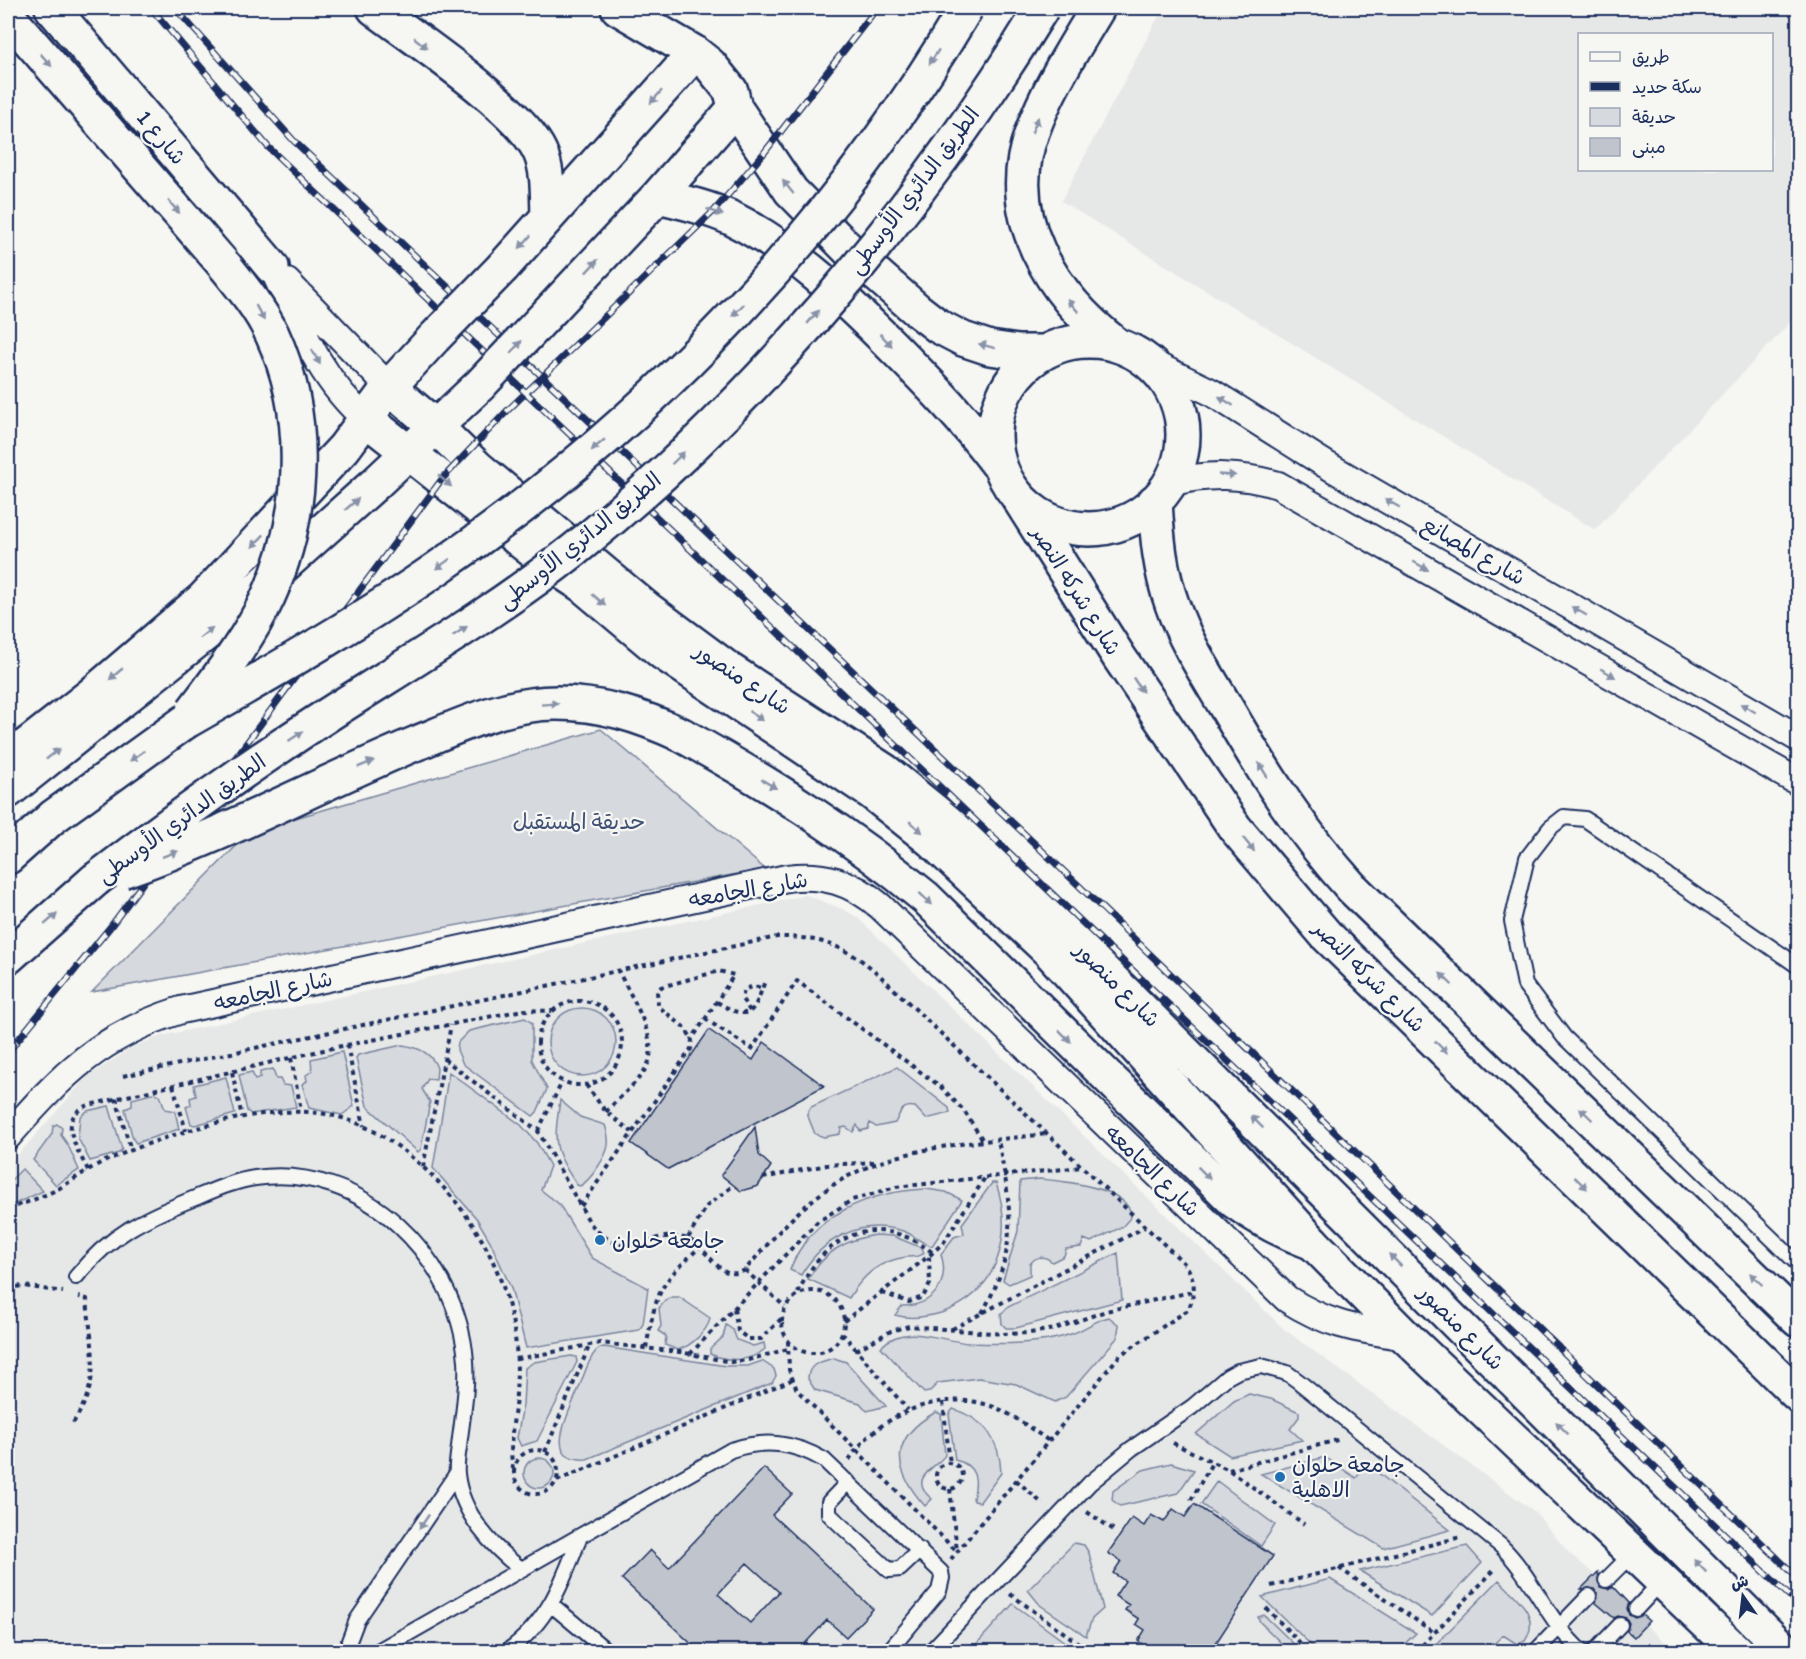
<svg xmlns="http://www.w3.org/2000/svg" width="1806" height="1659" viewBox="0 0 1806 1659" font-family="Itim,'Playpen Sans Arabic',sans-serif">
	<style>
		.built { fill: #e6e7e7; fill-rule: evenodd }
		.green { fill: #d6d9dd; stroke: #78849e; stroke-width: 1.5 }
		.building { fill: #c0c4cd; stroke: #1b2f5e; stroke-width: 1.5; fill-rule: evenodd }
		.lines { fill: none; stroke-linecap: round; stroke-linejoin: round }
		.lane-casing { stroke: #1b2f5e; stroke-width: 18 }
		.street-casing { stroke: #1b2f5e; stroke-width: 30 }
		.secondary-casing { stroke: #1b2f5e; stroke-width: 38 }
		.highway-casing { stroke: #1b2f5e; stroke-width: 38 }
		.path { stroke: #1b2f5e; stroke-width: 4; stroke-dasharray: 4.5 4.5; stroke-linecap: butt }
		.lane { stroke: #f6f6f2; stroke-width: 14 }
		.street { stroke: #f6f6f2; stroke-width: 26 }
		.secondary { stroke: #f6f6f2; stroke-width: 33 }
		.highway { stroke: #f6f6f2; stroke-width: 33 }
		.rail-casing { stroke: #1b2f5e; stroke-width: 7 }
		.rail { stroke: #f6f6f2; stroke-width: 4.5; stroke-dasharray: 14; stroke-linecap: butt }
		.secondary-bridge-casing { stroke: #1b2f5e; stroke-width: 38; stroke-linecap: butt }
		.highway-bridge-casing { stroke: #1b2f5e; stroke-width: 38; stroke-linecap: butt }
		.secondary-bridge { stroke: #f6f6f2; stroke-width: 33 }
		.highway-bridge { stroke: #f6f6f2; stroke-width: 33 }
		.oneway { fill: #8892a8 }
		.poi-dot { fill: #1f6fb2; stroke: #f6f6f2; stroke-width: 2 }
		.labels { text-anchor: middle; stroke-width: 4.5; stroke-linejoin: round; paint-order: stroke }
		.street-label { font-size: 22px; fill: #1b2f5e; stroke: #f6f6f2 }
		.park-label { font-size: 22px; fill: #405177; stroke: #f6f6f2 }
		.poi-label { font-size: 22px; fill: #1b2f5e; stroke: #f6f6f2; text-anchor: start }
	</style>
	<rect width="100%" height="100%" fill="#f6f6f2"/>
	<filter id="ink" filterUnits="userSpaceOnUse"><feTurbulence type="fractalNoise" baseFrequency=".0167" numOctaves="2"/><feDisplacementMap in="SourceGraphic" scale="12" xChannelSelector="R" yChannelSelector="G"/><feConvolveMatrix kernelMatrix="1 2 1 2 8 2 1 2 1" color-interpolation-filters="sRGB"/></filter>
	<g filter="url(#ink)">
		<path class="built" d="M1163,8H1798V314L1595,530L1061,201ZM1580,34H1772V170H1580Z
			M806,895L842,909L857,917L1285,1330L1535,1512L1569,1553L1594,1574L1598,1572L1620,1593L1618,1596L1624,1602L1626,1600L1649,1621L1646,1625L1668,1645L1666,1648L1669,1651L8,1652V1166L88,1076L135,1046L161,1036Z"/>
		<path class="green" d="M601,729L765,869L92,992L251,831Z
			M548 1042a34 34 0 1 1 68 0a34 34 0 1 1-68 0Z
			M525,1018L532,1023V1060L547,1089L537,1112L533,1116L463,1064L457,1050L458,1042L469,1031Z
			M402,1045C418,1047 432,1053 437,1068L436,1080L428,1079L422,1089L430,1102L421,1149L418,1152L367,1106L356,1058L358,1055Z
			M342,1052L354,1106L342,1115L309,1108L302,1084L307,1081L306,1075L312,1071L311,1059Z
			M897,1067L949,1108L950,1113L926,1119L915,1107C901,1104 900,1114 895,1123L876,1127L870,1123L868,1129L860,1131L857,1125L853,1132L846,1127L841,1128L840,1134L824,1137L815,1134L807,1114L811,1107Z
			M273,1069L276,1079H280L283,1085L291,1086L296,1107L251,1114L247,1111L239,1075L252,1072L255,1080L260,1078V1072Z
			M449,1072L521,1125L537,1143L550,1166L541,1190L559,1204L592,1258L648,1288L643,1324L639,1330L526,1348L511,1288L490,1241L477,1219L433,1168Z
			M226,1077L235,1114L195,1125L191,1124L186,1107L191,1105L190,1098L196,1096L194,1085Z
			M155,1093L160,1095L165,1109L175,1111L179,1129L136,1143L133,1139L125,1109L132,1106V1099Z
			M560,1100L580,1117L605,1125C607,1131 609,1138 608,1145C607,1156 590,1181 580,1186L577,1185C552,1149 554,1142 560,1100Z
			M109,1106L122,1149L119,1153L90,1161L78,1138L80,1117L87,1111Z
			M57,1124L62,1128L61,1135L68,1145L79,1170L56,1185L33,1160L52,1134L53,1126Z
			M22,1169L43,1191L8,1207V1183Z
			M1040,1179C1063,1181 1131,1187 1131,1217L1122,1227L1091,1242L1084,1239L1081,1247L1066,1249L1064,1256L1052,1262C1044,1255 1036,1256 1030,1264V1275L1009,1284L1003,1280L1018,1231L1020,1181Z
			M992,1183H996C1014,1236 998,1294 941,1313C926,1317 910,1320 895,1315L902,1306C933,1306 950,1283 941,1254L954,1237L964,1234L962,1224Z
			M926,1189L946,1192L962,1200L932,1246C922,1244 913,1234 903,1231C860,1218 823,1238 801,1275L790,1270C810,1214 872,1191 926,1189Z
			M875,1235L893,1236L922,1248L924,1253C919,1258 913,1256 906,1257C879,1261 863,1275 849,1298L808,1279C825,1252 844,1240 875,1235Z
			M1118,1253L1122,1300L1016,1328H1006L1002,1324L1001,1314L1008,1307Z
			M673,1297H679L710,1318C708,1331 691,1346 678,1350L665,1345L666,1336L658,1331L661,1326L659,1308L667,1299Z
			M1109,1317L1119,1325L1117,1338L1066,1397L1055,1402L1016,1384L979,1378L938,1383L929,1392L924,1393L881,1347C904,1322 941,1341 969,1343C1002,1344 1040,1345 1071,1334C1084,1330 1095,1320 1109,1317Z
			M726,1325L733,1330L737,1340L753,1346L764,1343L765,1349C750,1362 728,1362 710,1354V1349L723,1337Z
			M604,1347L726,1366H748L762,1361L774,1369L776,1376L772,1383L587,1459C540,1462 570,1411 578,1390C583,1379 587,1361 596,1351C599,1348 600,1348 604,1347Z
			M571,1356L576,1357L577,1362L537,1441L521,1446L517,1438L523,1405L525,1368L534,1362Z
			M834,1358L846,1362L886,1406L867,1411L860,1403L815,1390L808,1379C808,1363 821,1362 834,1358Z
			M1249,1394L1271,1399L1299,1412V1417L1290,1429L1302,1440L1230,1456L1196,1434L1234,1401Z
			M953,1409C985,1419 1000,1440 1001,1473L980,1502L974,1501L973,1498C978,1481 977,1465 955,1460L949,1414Z
			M936,1412L941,1414L945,1455C939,1466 905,1478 932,1499L925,1506C892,1469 889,1438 936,1412Z
			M1325,1457L1356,1478L1367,1464L1450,1530L1383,1548L1261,1474Z
			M524 1473a15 15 0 1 1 30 0a15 15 0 1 1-30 0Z
			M1171,1463L1194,1470L1178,1493L1120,1506L1112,1500L1113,1491L1143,1470Z
			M1217,1481L1275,1525L1261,1546L1201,1504Z
			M1074,1543L1084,1545L1089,1553L1103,1609L1092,1619L1086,1636L1040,1605L1028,1590Z
			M1467,1546L1482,1563L1432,1616L1360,1571Z
			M1330,1579L1416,1633L1397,1651H1317L1262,1597Z
			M1499,1580C1515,1597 1542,1615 1525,1641L1517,1644L1503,1635L1487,1651H1429Z
			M1013,1604L1077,1651H970Z
			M1264,1615L1301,1651H1289L1260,1622L1258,1617Z"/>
		<path class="building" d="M709,1030L753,1060L764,1042L824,1086L668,1169L631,1143Z
			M755,1127L759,1155L771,1166L758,1186L741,1191L721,1175Z
			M764,1468L792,1494L772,1515L873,1609L846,1637L827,1620L797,1652H700L622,1579L650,1550L669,1568ZM747,1563L779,1592L750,1623L718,1594Z
			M1194,1504L1273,1556L1210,1652H1154L1138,1641L1145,1630L1136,1624L1139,1619L1125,1610L1129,1605L1115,1596L1125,1581L1113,1573L1121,1561L1108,1553L1132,1518L1144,1526L1151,1515L1164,1522L1173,1509L1185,1517Z
			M1598,1572L1600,1587L1608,1589L1613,1586L1629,1603L1627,1608L1629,1615L1635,1618L1642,1615L1649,1621L1634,1637L1627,1631L1629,1623L1626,1618L1618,1616L1614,1618L1595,1602L1598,1594L1595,1589H1581Z"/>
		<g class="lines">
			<g class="lane-casing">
				<path id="lane" d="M1798,966L1585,819L1564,817L1550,828L1527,858L1512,921L1525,985L1564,1037L1798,1264
					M76,1277C110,1234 145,1218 195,1198C214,1190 234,1181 255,1178C362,1162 458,1257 466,1361C468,1390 462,1419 459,1447C458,1455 456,1465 457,1474C461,1513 492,1547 521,1569
					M848,1482L829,1502V1514L833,1518L889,1570L900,1569L920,1550
					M1606,1580L1633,1553
					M552,1605L608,1652
					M1636,1609L1663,1580
					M348,1652L349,1641L357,1620L457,1473
					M376,1652L731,1450C765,1439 793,1442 824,1460L941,1572L942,1578L939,1591L888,1652
					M506,1652C548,1623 563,1582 580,1536
					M930,1652L1090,1483L1131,1449L1192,1407L1227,1377L1238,1371L1261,1366L1287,1373L1298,1381L1501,1546C1533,1577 1548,1622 1582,1652
					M1535,1652L1589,1596
					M1594,1652L1620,1625"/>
			</g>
			<g class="street-casing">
				<path id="street" d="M272,267C298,321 319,379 366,419
					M287,282L389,387
					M1149,362L1211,392L1325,464L1798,738
					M1170,483C1208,473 1240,474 1278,485L1798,782
					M8,1136C63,1074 99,1036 181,1010L787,878C823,873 852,882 880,906L1287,1299C1329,1326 1358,1329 1406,1337"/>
			</g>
			<g class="secondary-casing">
				<path id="secondary" d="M52,8L272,267
					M374,8C415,39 521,109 540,152C549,172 547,196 548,216
					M618,8L695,53L710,65L731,91L735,108L791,191L851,252L916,309L938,326L963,339L990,348L1018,352H1045
					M658,196C683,202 709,208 733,219C793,249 843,297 890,344C928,382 965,420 997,463
					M503,267L695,53
					M552,309L658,196L735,108
					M995 435a94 94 0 1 1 188 0a94 94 0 1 1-188 0Z
					M389,387L434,425L478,468L646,608L731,671L885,771L981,849L1786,1652
					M366,419L547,562L582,585L663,653L871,792L932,841L1049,951L1313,1243L1406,1337L1737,1652
					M1016,494L1119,657L1235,828L1326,935L1798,1395
					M1155,501C1157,536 1160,571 1172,604C1185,642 1207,675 1227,709C1264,773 1302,833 1352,888L1798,1320
					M8,760L91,695L203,599L344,448L389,387L434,338
					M8,791L223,620L376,483L480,385"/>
			</g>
			<g class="highway-casing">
				<path id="highway" d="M1098,8C1074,48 1048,88 1032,132C1001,216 1052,295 1117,345
					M8,16L226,267
					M682,735C770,784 848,833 926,898L1234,1201C1259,1219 1283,1232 1313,1243
					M8,857L53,817L185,722
					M8,957L95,880"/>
			</g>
			<path class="path" d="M538 1043a42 42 0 1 1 84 0a42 42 0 1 1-84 0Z
				M717,1002C752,1023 753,1013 765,981
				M750,1011L742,999L744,990L753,986L763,988
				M705,1019L752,1049L797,981L941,1087L964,1111L984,1142
				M347,1045L364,1126
				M291,1058L301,1110
				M444,1059L538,1131L590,1223C628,1267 645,1229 684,1238C708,1243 718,1285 745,1270C768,1244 791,1216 819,1195C883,1145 969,1144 1046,1134
				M232,1072L242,1117
				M123,1076L777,937C817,936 846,946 876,972L1186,1265C1196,1281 1196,1293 1188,1310L1120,1355L951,1559
				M173,1085L186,1131
				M586,1085L606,1112L632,1132
				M116,1098L131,1151
				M606,1112C617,1099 640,1081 647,1066C661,1041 629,994 618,970
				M538,1131L562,1082
				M423,1167L451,1025
				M88,1170C77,1149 55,1117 89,1105L332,1048L523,1010L552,1011
				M763,1178L827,1165L875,1162
				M581,1206L691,1049L692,1039L734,975L719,971L661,987L657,991L658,1006L685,1028L692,1039
				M8,1209C23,1204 39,1198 54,1191C70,1183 84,1171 101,1163C136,1147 174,1134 212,1124C301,1102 356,1105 425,1169C467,1208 497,1256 510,1311C517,1338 518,1366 516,1393C515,1421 507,1445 514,1473
				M688,1238L707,1206L734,1185
				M745,1270L785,1307
				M8,1288L24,1286L63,1292
				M782 1322a31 31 0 1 1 62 0a31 31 0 1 1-62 0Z
				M798,1293C824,1233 879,1210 933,1253
				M882,1293L909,1302L923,1297L930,1284L929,1256
				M734,1309L738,1331L748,1339H761L781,1319
				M982,1313C1019,1248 1012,1210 998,1140
				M844,1321L929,1256L944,1242L986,1176
				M952,1329L1145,1227
				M842,1333L908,1410
				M788,1341L789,1370L797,1390L957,1552
				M646,1348C657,1291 657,1286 701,1246
				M856,1350L891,1331L909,1326L1004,1334L1030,1333L1055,1329L1106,1311L1195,1291
				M690,1354L817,1222L852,1200L896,1187L1082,1167
				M517,1359L600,1343L680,1352L731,1362L748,1360L788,1349
				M943,1402L950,1464
				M73,1423C103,1378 91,1348 87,1299L79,1297
				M1173,1443L1229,1470L1304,1524
				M514 1472a22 22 0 1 1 44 0a22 22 0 1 1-44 0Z
				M545,1452L590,1344
				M849,1460C879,1412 950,1384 1003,1411C1019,1419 1034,1431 1049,1441
				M936 1476a13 13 0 1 1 26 0a13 13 0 1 1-26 0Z
				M1229,1470L1341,1439
				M1016,1480L1043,1504
				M557,1481L791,1380
				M950,1489L957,1551
				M1191,1500L1213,1461
				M1087,1512L1114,1530
				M1339,1568L1435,1633
				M1271,1586L1461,1537
				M1010,1594L1091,1652
				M1266,1608L1309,1652
				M1254,1646L1260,1652
				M1416,1652L1496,1568"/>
			<use href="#lane" class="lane"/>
			<use href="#street" class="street"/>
			<use href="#secondary" class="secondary"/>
			<use href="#highway" class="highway"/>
			<g class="rail-casing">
				<path id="rail" d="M151,8L269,148L1798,1604
					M175,8L294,141L1073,880L1798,1578
					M8,1052L111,926L442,479L508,410L714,211L764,153L877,8"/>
			</g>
			<use href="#rail" class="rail"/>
			<g class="secondary-bridge-casing">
				<path id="secondary-bridge" d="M434,338L503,267
					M480,385L552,309"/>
			</g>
			<g class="highway-bridge-casing">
				<path id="highway-bridge" d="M193,711C220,675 249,638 268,597C305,516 310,416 272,334C260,309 243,288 226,267
					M185,722C272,672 359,623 442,565C653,420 836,228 966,8
					M122,871C224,836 318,784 417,743C461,725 507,703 556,703C601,703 641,716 682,735
					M95,880C171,822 249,766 329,714C412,661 497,611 574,550C755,406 922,205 1042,8"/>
			</g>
			<use href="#secondary-bridge" class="secondary-bridge"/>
			<use href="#highway-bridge" class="highway-bridge"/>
		</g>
		<defs><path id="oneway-solid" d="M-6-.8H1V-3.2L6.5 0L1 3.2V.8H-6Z" transform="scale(1.5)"/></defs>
		<g class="oneway">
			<use href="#oneway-solid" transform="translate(421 43) rotate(38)"/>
			<use href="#oneway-solid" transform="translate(934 57) rotate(123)"/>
			<use href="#oneway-solid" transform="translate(46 60) rotate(49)"/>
			<use href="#oneway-solid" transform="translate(656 97) rotate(132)"/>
			<use href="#oneway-solid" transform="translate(1035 125) rotate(-67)"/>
			<use href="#oneway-solid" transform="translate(788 187) rotate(-129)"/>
			<use href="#oneway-solid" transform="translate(174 207) rotate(49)"/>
			<use href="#oneway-solid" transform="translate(715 212) rotate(20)"/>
			<use href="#oneway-solid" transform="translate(525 242) rotate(132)"/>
			<use href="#oneway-solid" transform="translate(592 266) rotate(-47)"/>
			<use href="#oneway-solid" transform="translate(1073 306) rotate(-131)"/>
			<use href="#oneway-solid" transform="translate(738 310) rotate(134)"/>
			<use href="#oneway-solid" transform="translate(260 313) rotate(61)"/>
			<use href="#oneway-solid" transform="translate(813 317) rotate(-50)"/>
			<use href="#oneway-solid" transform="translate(886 340) rotate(46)"/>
			<use href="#oneway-solid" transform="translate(987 346) rotate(-165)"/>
			<use href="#oneway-solid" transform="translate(516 347) rotate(-47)"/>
			<use href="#oneway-solid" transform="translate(316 357) rotate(61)"/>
			<use href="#oneway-solid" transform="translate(1226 401) rotate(-148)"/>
			<use href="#oneway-solid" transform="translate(598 445) rotate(140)"/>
			<use href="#oneway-solid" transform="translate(678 458) rotate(-44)"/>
			<use href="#oneway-solid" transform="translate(1227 475) rotate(3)"/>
			<use href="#oneway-solid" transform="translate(445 481) rotate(41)"/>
			<use href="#oneway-solid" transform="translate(1392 503) rotate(-150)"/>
			<use href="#oneway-solid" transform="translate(352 504) rotate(-41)"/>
			<use href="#oneway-solid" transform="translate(258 541) rotate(133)"/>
			<use href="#oneway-solid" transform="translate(443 564) rotate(145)"/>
			<use href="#oneway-solid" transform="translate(1421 566) rotate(30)"/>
			<use href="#oneway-solid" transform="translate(599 600) rotate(41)"/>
			<use href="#oneway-solid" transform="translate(1579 611) rotate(-150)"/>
			<use href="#oneway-solid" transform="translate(460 631) rotate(-33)"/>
			<use href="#oneway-solid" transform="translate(206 633) rotate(-39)"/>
			<use href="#oneway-solid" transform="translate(1608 673) rotate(30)"/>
			<use href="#oneway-solid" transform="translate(116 674) rotate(140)"/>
			<use href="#oneway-solid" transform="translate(1138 685) rotate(56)"/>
			<use href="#oneway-solid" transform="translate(550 704) rotate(-4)"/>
			<use href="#oneway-solid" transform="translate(1748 708) rotate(-150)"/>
			<use href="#oneway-solid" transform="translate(756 716) rotate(33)"/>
			<use href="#oneway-solid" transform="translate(296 736) rotate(-33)"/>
			<use href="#oneway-solid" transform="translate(53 754) rotate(-38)"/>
			<use href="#oneway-solid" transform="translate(137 756) rotate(145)"/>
			<use href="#oneway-solid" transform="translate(366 764) rotate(-22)"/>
			<use href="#oneway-solid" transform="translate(1263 770) rotate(-122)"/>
			<use href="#oneway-solid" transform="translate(769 784) rotate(31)"/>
			<use href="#oneway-solid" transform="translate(916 827) rotate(40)"/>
			<use href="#oneway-solid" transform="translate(1249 845) rotate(51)"/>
			<use href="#oneway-solid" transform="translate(170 854) rotate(-20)"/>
			<use href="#oneway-solid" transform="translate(926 899) rotate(43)"/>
			<use href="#oneway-solid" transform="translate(51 919) rotate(-41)"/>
			<use href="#oneway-solid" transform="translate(1446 979) rotate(-136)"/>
			<use href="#oneway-solid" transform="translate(1065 1036) rotate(45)"/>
			<use href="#oneway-solid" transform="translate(1441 1047) rotate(44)"/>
			<use href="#oneway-solid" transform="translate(1586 1114) rotate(-136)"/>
			<use href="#oneway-solid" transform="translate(1257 1122) rotate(-135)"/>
			<use href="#oneway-solid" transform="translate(1204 1173) rotate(45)"/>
			<use href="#oneway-solid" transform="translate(1581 1183) rotate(44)"/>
			<use href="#oneway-solid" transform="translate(1395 1260) rotate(-135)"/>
			<use href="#oneway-solid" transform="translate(1756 1279) rotate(-136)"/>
			<use href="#oneway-solid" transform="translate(1562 1428) rotate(-135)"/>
			<use href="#oneway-solid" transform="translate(424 1522) rotate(124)"/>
			<use href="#oneway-solid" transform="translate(1700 1566) rotate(-135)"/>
		</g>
	</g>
	<g class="poi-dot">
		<circle cx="600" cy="1240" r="6"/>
		<circle cx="1280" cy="1477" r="6"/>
	</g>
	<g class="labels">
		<g class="street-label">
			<text transform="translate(162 137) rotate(50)" y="8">شارع 1</text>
			<text transform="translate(913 190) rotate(-53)" y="8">الطريق الدائري الأوسطى</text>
			<text transform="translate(579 540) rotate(-39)" y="8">الطريق الدائري الأوسطى</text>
			<text transform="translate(1474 550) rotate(30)" y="8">شارع المصانع</text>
			<text transform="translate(1077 590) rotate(58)" y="8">شارع شركه النصر</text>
			<text transform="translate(743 678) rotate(34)" y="8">شارع منصور</text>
			<text transform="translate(181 818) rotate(-36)" y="8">الطريق الدائري الأوسطى</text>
			<text transform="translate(748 889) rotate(-10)" y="8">شارع الجامعه</text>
			<text transform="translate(1370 976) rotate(45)" y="8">شارع شركه النصر</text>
			<text transform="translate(1118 984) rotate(45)" y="8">شارع منصور</text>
			<text transform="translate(273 990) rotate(-12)" y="8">شارع الجامعه</text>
			<text transform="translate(1153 1170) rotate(44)" y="8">شارع الجامعه</text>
			<text transform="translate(1462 1327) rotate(45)" y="8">شارع منصور</text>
		</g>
		<g class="park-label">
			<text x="579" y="829">حديقة المستقبل</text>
		</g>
		<g class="poi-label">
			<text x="612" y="1248">جامعة حلوان</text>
			<text x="1292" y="1472">جامعة حلوان<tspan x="1292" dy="25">الاهلية</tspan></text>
		</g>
	</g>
	<rect width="1806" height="1659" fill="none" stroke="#f6f6f2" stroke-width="30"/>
	<rect x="15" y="15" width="1776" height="1629" fill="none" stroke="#1b2f5e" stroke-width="2" filter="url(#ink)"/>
	<rect x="1578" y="33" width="195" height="138" fill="#f6f6f2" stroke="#9ea6b7" stroke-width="1.5"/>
	<rect x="1590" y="52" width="30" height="9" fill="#f6f6f2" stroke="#9ea6b7" stroke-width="1.5"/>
	<text x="1632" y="63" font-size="18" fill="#1b2f5e">طريق</text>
	<rect x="1590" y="82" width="30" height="9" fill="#1b2f5e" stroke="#9ea6b7" stroke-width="1.5"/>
	<text x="1632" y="93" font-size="18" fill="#1b2f5e">سكة حديد</text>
	<rect x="1590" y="108" width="30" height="18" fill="#d6d9dd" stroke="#9ea6b7" stroke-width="1.5"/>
	<text x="1632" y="123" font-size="18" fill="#1b2f5e">حديقة</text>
	<rect x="1590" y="138" width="30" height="18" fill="#c0c4cd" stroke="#9ea6b7" stroke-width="1.5"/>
	<text x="1632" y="153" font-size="18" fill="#1b2f5e">مبنى</text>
	<g transform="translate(1743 1596) rotate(346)" stroke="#f6f6f2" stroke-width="4.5" paint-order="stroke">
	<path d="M0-4.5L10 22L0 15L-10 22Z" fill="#1b2f5e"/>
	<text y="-9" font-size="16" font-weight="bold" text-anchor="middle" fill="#1b2f5e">ش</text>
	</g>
</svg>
